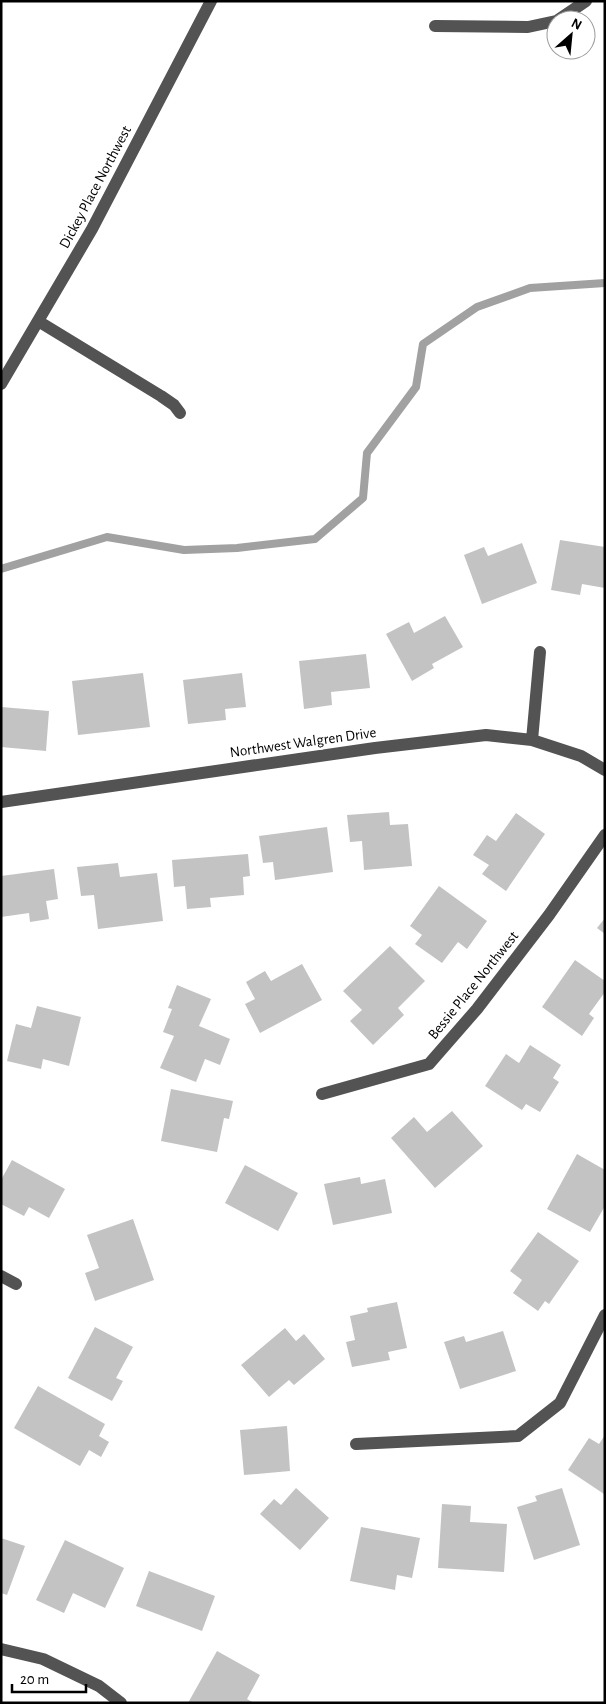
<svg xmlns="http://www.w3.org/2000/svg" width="606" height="1704" viewBox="0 0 606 1704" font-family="'Alegreya Sans',sans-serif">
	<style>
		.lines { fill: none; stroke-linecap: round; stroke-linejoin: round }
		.stream { stroke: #a1a1a1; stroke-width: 8 }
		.building { fill: #c3c3c3 }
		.minor { stroke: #535353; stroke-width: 12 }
		.labels { text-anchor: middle; stroke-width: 5; stroke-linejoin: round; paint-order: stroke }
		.street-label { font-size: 15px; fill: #000; stroke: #fff }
	</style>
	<rect width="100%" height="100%" fill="#fff"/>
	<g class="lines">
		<path class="stream" d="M1,569L107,537L184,550L237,548L315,539L363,498L367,453L416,387L423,344L477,307L530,288L605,283"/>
	</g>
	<path class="building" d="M560,540L605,547V588L582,584L580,595L551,590Z
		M522,543L537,583L482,604L464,555L484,547L488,556Z
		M445,616L463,647L432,664L434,668L412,681L386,634L409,622L414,633Z
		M366,654L370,688L331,692L332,705L304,709L299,661Z
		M143,673L150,727L78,735L72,681Z
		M242,673L246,707L225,709L226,720L188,724L183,680Z
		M1,707L49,711L46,751L1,747Z
		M389,812L390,825L408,824L412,866L364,870L362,841L350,842L347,815Z
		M516,813L545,834L506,891L482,874L489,865L473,855L487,835L496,841Z
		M327,827L333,872L275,880L273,862L263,863L259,836Z
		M248,854L250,876L243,877L244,895L210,898L211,907L187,909L185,886L174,887L172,860Z
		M118,863L120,877L157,873L163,921L98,929L94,895L81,896L77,867Z
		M54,869L58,899L46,901L49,919L30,922L29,913L1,917V876Z
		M439,886L487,921L467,949L458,942L442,963L415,944L422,935L410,926Z
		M605,918V934L597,928Z
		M390,946L425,981L398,1008L404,1015L373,1045L350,1021L362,1010L343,991Z
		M575,960L605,981V992L589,1014L594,1018L582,1036L542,1007Z
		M302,964L322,1000L260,1033L245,1004L255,999L246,982L265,971L271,981Z
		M177,985L211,999L199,1026L230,1039L220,1065L205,1059L196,1082L160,1068L174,1036L163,1032L172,1009L168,1008Z
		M37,1006L81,1017L69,1066L43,1059L41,1069L7,1061L16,1024L31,1028Z
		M530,1045L561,1065L553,1078L559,1082L540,1112L526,1104L522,1110L485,1086L506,1054L519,1063Z
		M171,1089L233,1101L229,1119L224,1118L217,1152L161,1141Z
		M452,1111L483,1146L435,1188L391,1138L414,1117L427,1132Z
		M577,1154L605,1170V1206L590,1232L547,1209Z
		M12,1160L65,1189L49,1218L29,1207L24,1216L1,1204V1180Z
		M245,1165L298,1193L278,1231L225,1203Z
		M360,1177L361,1184L385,1179L392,1213L333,1225L324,1184Z
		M133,1219L154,1280L95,1301L85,1273L99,1268L87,1235Z
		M538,1232L579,1261L549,1304L545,1301L538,1311L513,1293L522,1280L510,1271Z
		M397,1302L407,1348L388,1352L390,1360L352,1367L346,1342L355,1340L350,1316L368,1312L367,1308Z
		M95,1327L133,1347L116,1378L123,1381L112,1401L68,1378Z
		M285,1328L296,1341L304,1334L325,1359L294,1385L289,1380L269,1397L241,1365Z
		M503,1331L516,1371L460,1389L444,1342L464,1336L466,1342Z
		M38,1386L105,1424L99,1436L109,1442L101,1457L89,1450L80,1466L14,1428Z
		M287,1426L290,1471L244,1475L240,1430Z
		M605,1435V1493L604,1494L568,1470L589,1438L599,1444Z
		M296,1488L329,1518L300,1550L260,1514L274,1499L281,1505Z
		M562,1488L580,1545L534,1560L517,1507L537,1501L535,1496Z
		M442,1504L471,1506L470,1522L507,1524L504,1572L438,1568Z
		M361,1527L420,1538L412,1578L397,1575L395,1590L350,1581Z
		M1,1538L25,1546L7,1595L1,1593Z
		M65,1540L124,1568L105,1608L73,1593L64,1613L36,1600Z
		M149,1571L215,1596L202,1631L136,1606Z
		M217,1651L260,1675L247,1699L254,1703H188Z"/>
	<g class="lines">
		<path class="minor" d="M558,20L586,1
			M435,26L528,27L556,21
			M38,321L161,396L174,405L180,413
			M1,384L92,229L211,1
			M532,740L540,652
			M1,802L375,748L486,735L532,740L581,756L605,770
			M322,1094L429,1064L477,1009L549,915L605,835
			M1,1276L16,1284
			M356,1444L518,1436L560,1403L605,1315
			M1,1649L43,1659L99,1686L121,1703"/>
	</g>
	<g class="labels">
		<g class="street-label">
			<text transform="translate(95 187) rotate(-62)" y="5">Dickey Place Northwest</text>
			<text transform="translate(303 742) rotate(-8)" y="5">Northwest Walgren Drive</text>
			<text transform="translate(473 985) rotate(-51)" y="5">Bessie Place Northwest</text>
		</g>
	</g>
	<rect width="606" height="1704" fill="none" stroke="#000000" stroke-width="5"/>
	<g transform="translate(571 35) rotate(27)"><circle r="24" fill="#ffffff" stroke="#999999"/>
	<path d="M0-4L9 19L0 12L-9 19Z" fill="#000000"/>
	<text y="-8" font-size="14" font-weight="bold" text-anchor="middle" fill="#000000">N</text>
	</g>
	<path d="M12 1684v8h74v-8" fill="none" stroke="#000000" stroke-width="2.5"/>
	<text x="20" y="1684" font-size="15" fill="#000000" stroke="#ffffff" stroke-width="4" paint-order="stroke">20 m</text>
</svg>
